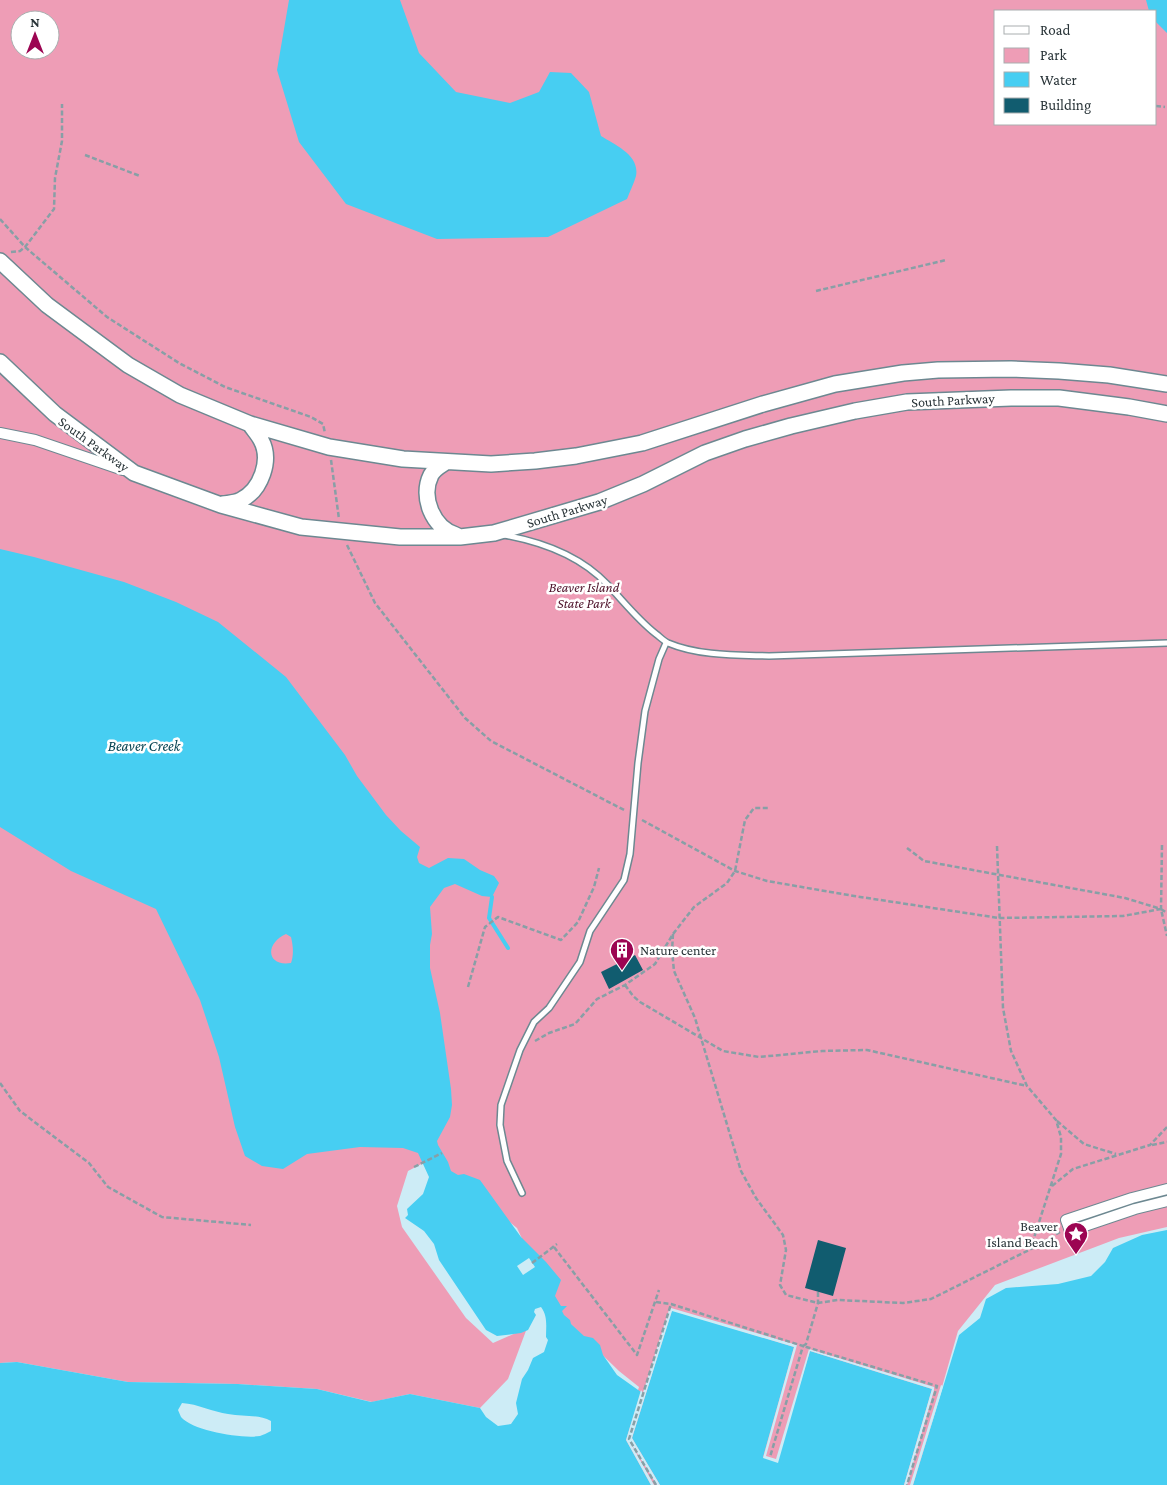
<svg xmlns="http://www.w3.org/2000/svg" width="1167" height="1485" viewBox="0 0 1167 1485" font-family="'Crimson Pro',serif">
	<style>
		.green { fill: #ee9db6; fill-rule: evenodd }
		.water { fill: #47cef2; fill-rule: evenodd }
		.pier { fill: #cdecf6 }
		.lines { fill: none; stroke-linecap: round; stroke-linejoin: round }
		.stream { stroke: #47cef2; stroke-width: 4 }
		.building { fill: #115c6f }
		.lane-casing { stroke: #6d8891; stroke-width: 8 }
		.street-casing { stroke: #6d8891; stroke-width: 12 }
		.secondary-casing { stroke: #6d8891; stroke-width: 18 }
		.path { stroke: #889fa6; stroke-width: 2.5; stroke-dasharray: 5 2.5; stroke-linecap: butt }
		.lane { stroke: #fff; stroke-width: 5 }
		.street { stroke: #fff; stroke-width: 10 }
		.secondary { stroke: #fff; stroke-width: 15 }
		.labels { text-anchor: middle; stroke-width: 5; stroke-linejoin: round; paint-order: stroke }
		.street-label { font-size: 14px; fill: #293438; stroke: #fff }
		.park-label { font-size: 14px; font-style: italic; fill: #4d1129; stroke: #fff }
		.poi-label { font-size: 14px; fill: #293438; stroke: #fff; text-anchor: start }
		.water-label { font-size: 15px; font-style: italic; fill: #074453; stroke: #fff }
	</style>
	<rect width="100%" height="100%" fill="#cdecf6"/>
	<path class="green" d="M0,0H1167V1227L1119,1238L995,1285L958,1331L914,1485H647L622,1439L639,1387L619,1371L555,1309L517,1228L431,1159L408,1171L397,1206L402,1227L466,1318L493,1343L527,1328L508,1379L480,1408L410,1394L372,1402L317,1389L238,1384L128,1382L17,1362L0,1363ZM996,11H1156V124H996ZM20,20H50V50H20Z"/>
	<path class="water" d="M289,0H400L419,53L456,92L510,103L539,92L550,72L571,73L589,92L601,136C615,145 640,155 636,176C634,183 630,191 627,199L548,237L437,239L346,204L299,142L277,70Z
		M1146,0H1167V33L1156,22V11H1149Z
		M0,549L34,557L124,582L176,602L218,622L286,677L345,755L357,776L386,815L401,831L420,847L417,857L419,863L429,868L448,858L464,859L480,870L494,876L499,883L492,897L482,896L455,884L444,888L430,907L432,934L430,945V968L440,1013L451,1089L452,1105L450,1117L437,1141L438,1145L448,1162L451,1171L458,1175L464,1174L480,1180L521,1237L546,1262L561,1280L555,1296L561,1306H567L562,1311L564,1315L570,1320L571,1324L584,1336L593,1338L600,1345L603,1355L617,1375L641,1392L626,1440L651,1485H0V1363L17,1362L128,1382L238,1384L317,1389L371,1402L410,1394L480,1408L486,1417L498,1426L511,1424L518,1414L516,1403L522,1379L528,1370L533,1358L544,1352L548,1340L546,1337C546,1327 548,1316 541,1307L535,1309L534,1312L536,1315L528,1330L521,1333L497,1336L486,1330L439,1260L434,1244L424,1231L405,1218L408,1215L407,1209L423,1194L429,1177L418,1153L403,1148L360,1147L307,1154L283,1169L262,1166L245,1156L235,1127L219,1057L200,1000L156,909L71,871L0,827ZM286,934L291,937C293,945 294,955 291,963C267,967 264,944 286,934ZM182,1403C198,1404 213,1412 228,1414C243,1417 258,1414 271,1421V1431C267,1433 263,1435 260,1436C242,1439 193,1431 181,1417C180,1415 179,1412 178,1410Z
		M1167,1230V1485H913L959,1335L980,1318L986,1299L1006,1288L1058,1284L1091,1276L1105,1262L1113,1248L1142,1235Z
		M672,1310L794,1347L763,1457L777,1462L810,1351L932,1389L904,1485H660L632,1438Z"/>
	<path class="pier" d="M529,1258L535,1267L523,1275L517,1266Z
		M671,1308L797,1345L766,1456L776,1459L809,1349L934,1387V1390L907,1485H904L932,1389L810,1351L778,1463L763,1458L794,1347L672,1311L632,1438L660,1485H657L629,1440L654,1485H651L626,1440L641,1390L643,1393L635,1418L669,1310Z
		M941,1385L943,1386L913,1485H910Z"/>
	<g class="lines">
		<path class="stream" d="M492,897L489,918L508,948"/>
	</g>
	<path class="building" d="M635,955L643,970L609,989L601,972Z
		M818,1240L846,1248L833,1296L805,1288Z"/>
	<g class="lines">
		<g class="lane-casing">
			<path id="lane" d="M504,535C543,542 581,556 608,585C624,602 638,620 656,634C660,637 664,641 668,643C699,656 736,655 769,656L1167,643
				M522,1193L507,1161L500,1125L501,1105L520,1050L534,1022L549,1008L580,962L590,931L624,880L630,854L638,763L645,711L659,659L666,643"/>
		</g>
		<g class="street-casing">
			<path id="street" d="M0,433L35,440L123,470
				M1167,1189L1132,1198L1066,1220L1070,1231L1135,1209L1167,1201"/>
		</g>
		<g class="secondary-casing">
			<path id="secondary" d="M0,261L47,305L128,365L180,395L250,424L329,447L403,459L491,464L535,461L576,456L642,443L763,404L835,384L903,373L938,370L1011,369L1059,371L1109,375L1167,384
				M0,362L55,414L134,473L221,505L301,527L400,537H460L494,533L599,502L643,484L705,453L745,439L791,426L855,411L907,402L1011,398H1059L1129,407L1167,414
				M446,462C440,466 434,469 431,475C420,497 433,528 456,535
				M223,504C229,503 236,503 241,500C261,490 272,460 261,440C258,434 253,429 250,424"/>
		</g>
		<path class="path" d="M1156,106L1165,107
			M85,155L140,176
			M0,219L25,247L107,317L179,363L225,387L311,417L323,424L325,433
			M11,252L20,251L25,247L54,209L55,178L62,141V104
			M816,291L946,260
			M331,460L339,519
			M347,545L375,603L465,718L491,741L626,811
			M642,820L735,871L767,881L854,896L999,918L1123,916L1161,909L1167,936
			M997,846L1003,1008L1011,1051L1027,1086L1056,1120L1061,1137V1154L1031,1247
			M907,848L924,861L1125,898L1161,909L1162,844
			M1161,909L1167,913
			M673,934L672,951L674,971L695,1018L741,1171L756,1198L783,1235L786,1250L780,1285L786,1295L818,1303L838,1300L903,1303L931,1299L1031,1249L1060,1232
			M625,985L633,996L640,1002L723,1051L759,1057L822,1051L867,1050L1027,1086
			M468,987L485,927L498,917L561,940L578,922L594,887L599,868
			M535,1041L549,1033L575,1024L597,999L625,985L655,964L673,934L694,907L727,883L735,871L745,820L754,808H769
			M0,1083L20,1111L89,1163L108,1187L162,1217L251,1225
			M1057,1121L1084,1144L1116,1154
			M1152,1145L1167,1142
			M414,1167L442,1153
			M1052,1186L1073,1169L1150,1145L1167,1127
			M554,1247L637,1355L659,1290
			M532,1263L557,1244
			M818,1292V1303L806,1344L803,1346L937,1386L907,1485
			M656,1302L671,1304L803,1346L770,1457
			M656,1485L629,1439L671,1304"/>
		<use href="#lane" class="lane"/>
		<use href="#street" class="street"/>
		<use href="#secondary" class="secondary"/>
	</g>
	<defs>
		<g id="building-pin" transform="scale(1.25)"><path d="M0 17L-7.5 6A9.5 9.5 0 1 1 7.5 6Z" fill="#9c0552" stroke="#fff"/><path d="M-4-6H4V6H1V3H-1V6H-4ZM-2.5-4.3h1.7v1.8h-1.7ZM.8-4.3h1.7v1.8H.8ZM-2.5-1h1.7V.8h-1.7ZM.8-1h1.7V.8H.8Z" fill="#fff"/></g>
		<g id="sight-pin" transform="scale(1.25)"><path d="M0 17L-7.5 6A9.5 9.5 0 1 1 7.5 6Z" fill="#9c0552" stroke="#fff"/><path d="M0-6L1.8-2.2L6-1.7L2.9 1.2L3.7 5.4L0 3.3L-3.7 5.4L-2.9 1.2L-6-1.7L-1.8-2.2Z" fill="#fff"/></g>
	</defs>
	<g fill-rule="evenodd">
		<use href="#building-pin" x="622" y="950"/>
		<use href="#sight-pin" x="1076" y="1234"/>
	</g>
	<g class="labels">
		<g class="street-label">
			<text transform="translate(953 400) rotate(-3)" y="5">South Parkway</text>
			<text transform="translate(94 444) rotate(36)" y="5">South Parkway</text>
			<text transform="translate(567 511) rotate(-17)" y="5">South Parkway</text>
		</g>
		<g class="park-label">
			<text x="584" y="592">Beaver Island<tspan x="584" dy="16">State Park</tspan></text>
		</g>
		<g class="poi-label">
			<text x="640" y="955">Nature center</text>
			<text x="1058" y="1231" text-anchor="end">Beaver<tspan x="1058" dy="16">Island Beach</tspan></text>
		</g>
		<g class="water-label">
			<text x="144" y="751">Beaver Creek</text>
		</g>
	</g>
	<rect x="994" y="10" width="162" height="115" fill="#ffffff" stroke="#a9aeaf"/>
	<rect x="1004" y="26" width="25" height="8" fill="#ffffff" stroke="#a9aeaf"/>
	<text x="1040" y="35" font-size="15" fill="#293438">Road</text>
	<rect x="1004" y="48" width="25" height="15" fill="#ee9db6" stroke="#a9aeaf"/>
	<text x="1040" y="60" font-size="15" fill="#293438">Park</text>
	<rect x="1004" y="72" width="25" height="15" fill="#47cef2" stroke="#a9aeaf"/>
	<text x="1040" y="85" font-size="15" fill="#293438">Water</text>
	<rect x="1004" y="98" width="25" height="15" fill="#115c6f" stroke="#a9aeaf"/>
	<text x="1040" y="110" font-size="15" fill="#293438">Building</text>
	<g transform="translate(35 35)"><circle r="24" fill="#ffffff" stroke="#a9aeaf"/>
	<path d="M0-4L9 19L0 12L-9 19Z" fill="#9c0552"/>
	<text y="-8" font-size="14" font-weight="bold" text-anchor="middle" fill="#293438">N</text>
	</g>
</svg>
